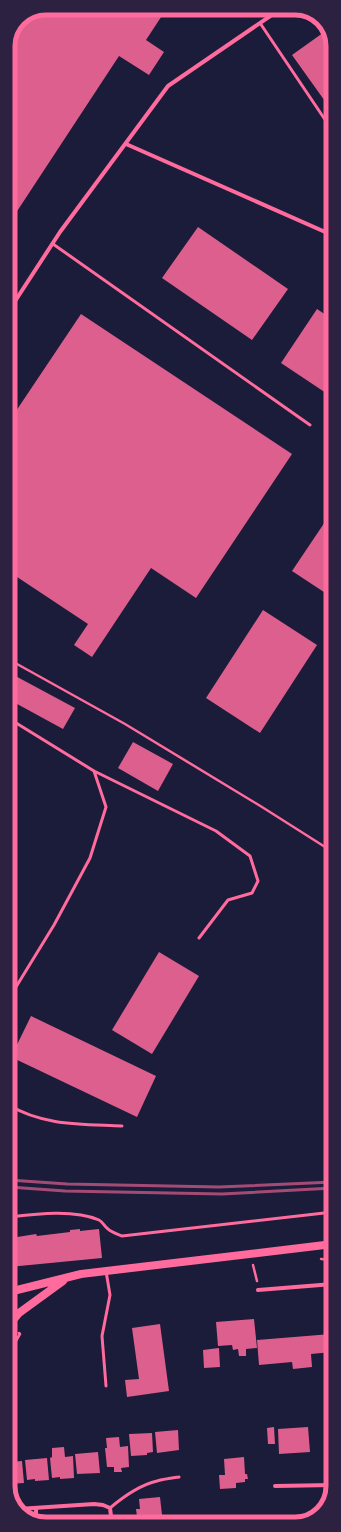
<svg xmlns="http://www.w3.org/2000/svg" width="341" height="1532" viewBox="0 0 341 1532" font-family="Poppins,sans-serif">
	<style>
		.building { fill: #dd5f8e }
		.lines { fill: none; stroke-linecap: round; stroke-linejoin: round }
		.path { stroke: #ff6b9d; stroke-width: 2.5 }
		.service { stroke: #ff6b9d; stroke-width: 3 }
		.minor { stroke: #ff6b9d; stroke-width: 4 }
		.secondary { stroke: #ff6b9d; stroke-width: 8 }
		.rail { stroke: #a44b75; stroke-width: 3 }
		.rim { fill: none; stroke: #ff6b9d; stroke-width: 5 }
	</style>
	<rect width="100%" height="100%" fill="#1b1b3a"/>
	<path class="building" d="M46,8H167L146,40L164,52L149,75L119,56L8,225V46L19,19Z
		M327,30L332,39V111L292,55Z
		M198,227L288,289L252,340L162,278Z
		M317,309L332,319V397L281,363Z
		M81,314L292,454L196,598L151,568L92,657L74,645L88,624L8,571V423Z
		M333,510V598L292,571Z
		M263,610L317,645L260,733L206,698Z
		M8,672L75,708L63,729L8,699Z
		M133,742L173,764L158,791L118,768Z
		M159,952L199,976L152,1054L112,1030Z
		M31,1016L156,1076L137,1117L11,1057Z
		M80,1229V1231L99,1229L102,1258L9,1267V1237L11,1238L36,1234L37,1236L70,1232V1230Z
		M254,1319L257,1348L246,1349V1356H239L238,1349L233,1350L232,1345L218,1346L216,1322Z
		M160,1324L169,1391L127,1397L125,1380L139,1379L132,1328Z
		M331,1334L332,1352L311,1354L312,1367L293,1369L292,1362L259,1365L257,1340Z
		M219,1348L220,1367L204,1368L203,1350Z
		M274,1427L275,1444H268L267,1428Z
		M308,1427L310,1452L279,1454L278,1429Z
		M178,1430L179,1450L157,1453L155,1432Z
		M152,1433L153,1452L147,1453V1455L131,1456L129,1434Z
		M119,1437L120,1447L128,1446L129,1467L121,1468L122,1472H114V1467H107L105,1448H107L106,1438Z
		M64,1447L65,1457L73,1456L74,1478L60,1479V1477L52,1478L50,1458L52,1457V1448Z
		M98,1452L100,1473L77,1474L75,1454Z
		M244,1457L245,1474H247L248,1479H245V1482L236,1483V1488L220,1489L219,1475H225L224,1459Z
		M47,1458L49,1480L35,1481V1479L27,1480L25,1460Z
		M22,1461L24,1483L9,1484V1462Z
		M160,1497L163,1524H138L136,1509H140L139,1499Z
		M301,1516H315L302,1523Z
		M84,1521V1524H61V1522Z"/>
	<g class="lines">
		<path class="path" d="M8,659L125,724L262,807L333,852
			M321,1259L333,1260
			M253,1265L257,1281
			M9,1353L20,1334L19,1333"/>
		<path class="service" d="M260,23L332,130
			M53,244L310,425
			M8,718L94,771L106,807L90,858L54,925L8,1000
			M94,771L216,831L250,856L258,881L252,893L228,900L199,938
			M9,1105C43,1126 83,1124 122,1126
			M9,1217C35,1214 74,1209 99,1220C103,1222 104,1226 108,1229C111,1232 117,1234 122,1236L333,1212
			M106,1386L102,1336L110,1295L106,1271
			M110,1508C123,1497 140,1485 157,1481C164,1479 172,1478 179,1477"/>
		<path class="minor" d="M126,144L332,235
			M8,312L60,232L168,86L282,8
			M258,1290L333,1284
			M275,1486L333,1485
			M18,1509L94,1504L103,1505L110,1508L112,1524
			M36,1521V1508"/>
		<path class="secondary" d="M9,1292L81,1274L333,1244
			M9,1325L19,1313L63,1281"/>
		<path class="rail" d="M9,1180L67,1184L219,1187L333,1182
			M9,1187L65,1191L222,1194L333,1188"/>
	</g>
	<path d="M0 0H341V1532H0ZM46 15H295A31 31 0 0 1 326 46V1486A31 31 0 0 1 295 1517H46A31 31 0 0 1 15 1486V46A31 31 0 0 1 46 15Z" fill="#2d2142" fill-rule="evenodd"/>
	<path class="rim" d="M46 15H295A31 31 0 0 1 326 46V1486A31 31 0 0 1 295 1517H46A31 31 0 0 1 15 1486V46A31 31 0 0 1 46 15Z"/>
</svg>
